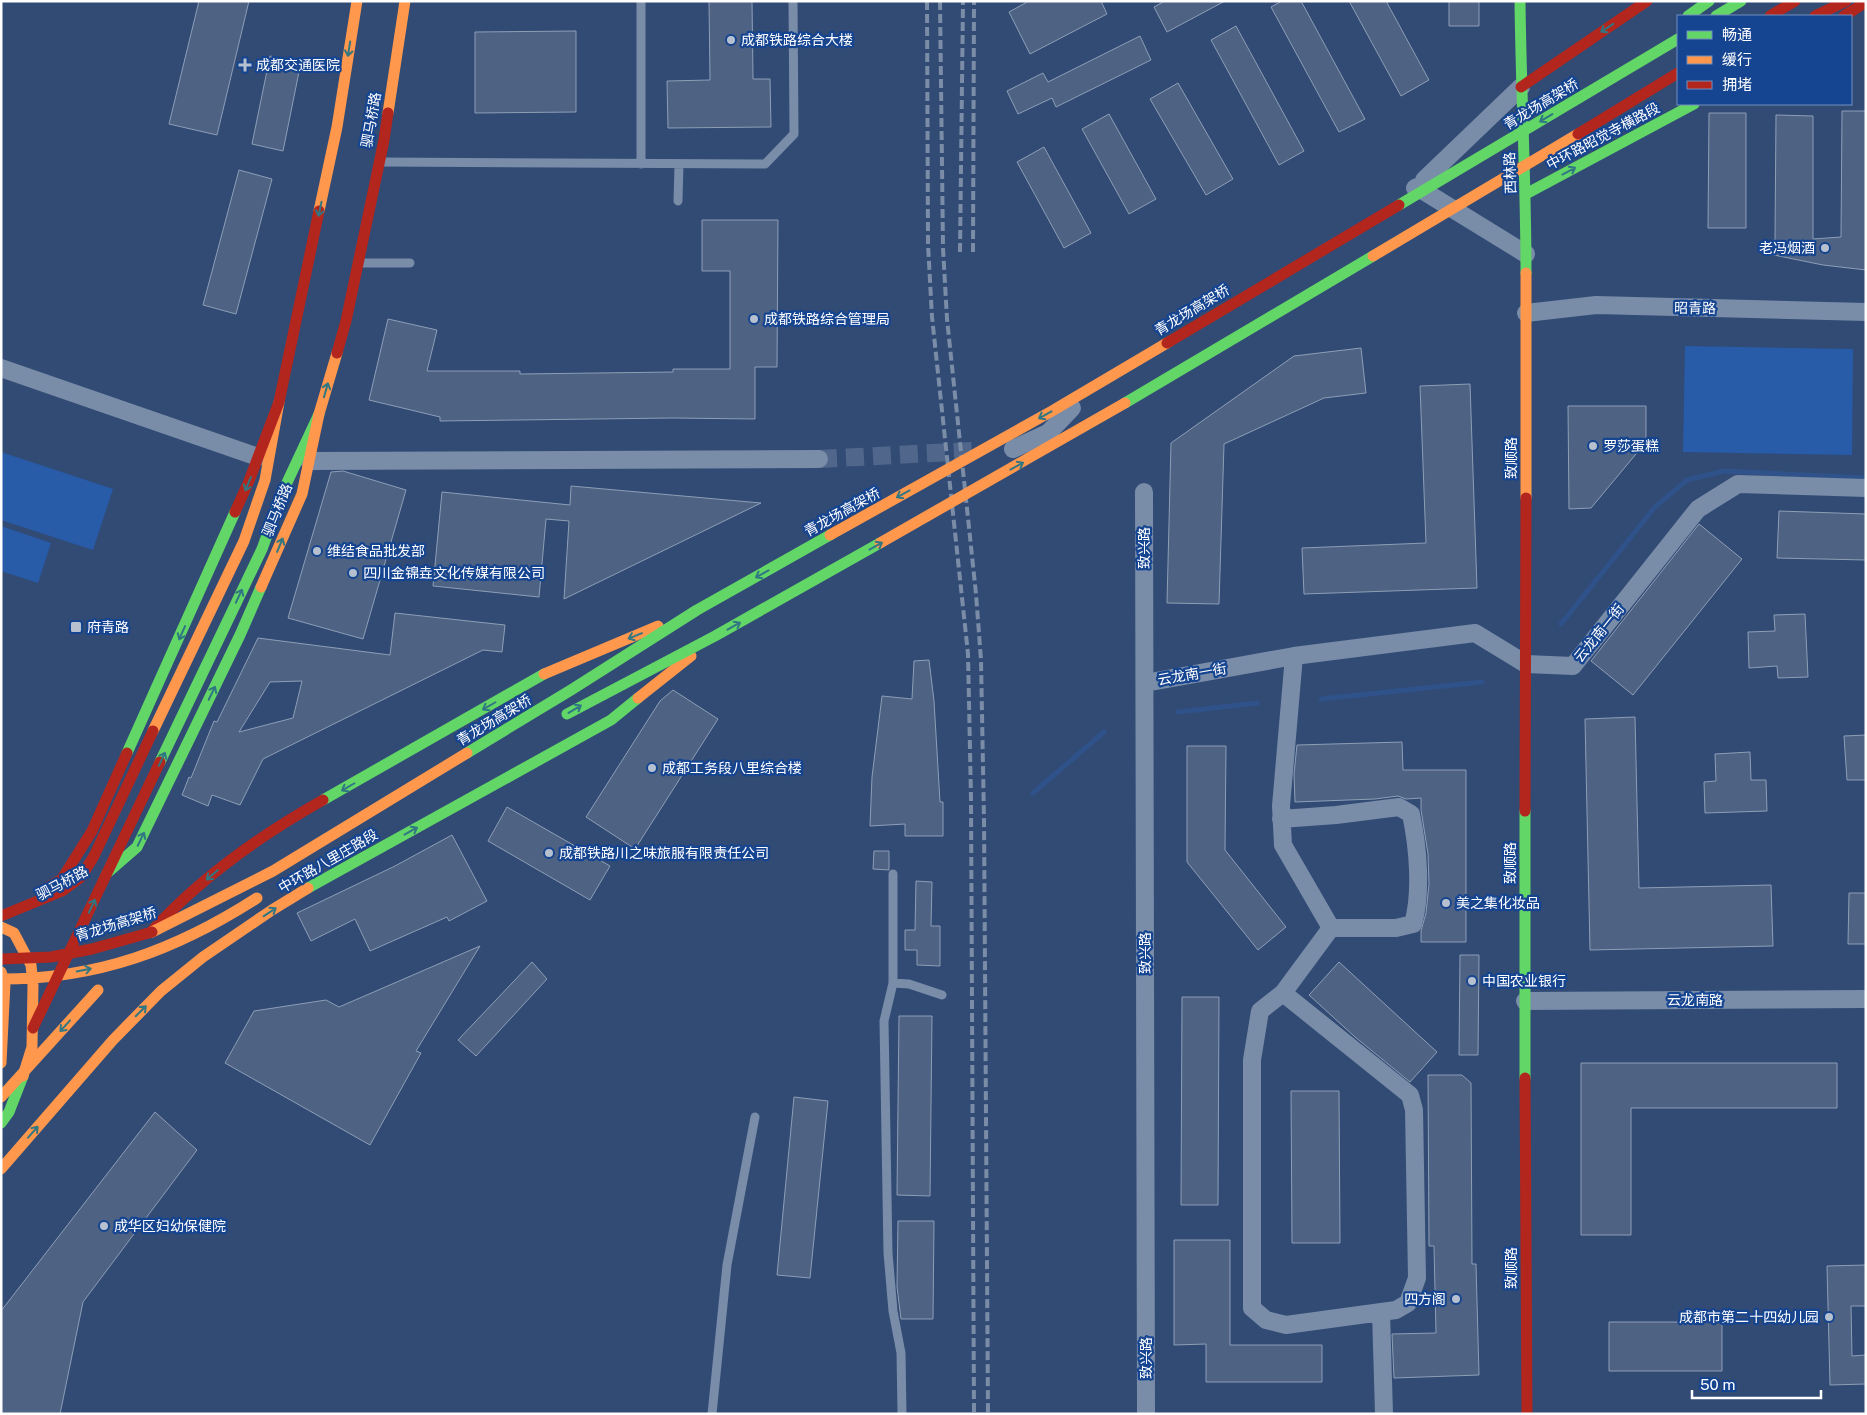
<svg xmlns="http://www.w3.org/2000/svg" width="1867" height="1415" viewBox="0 0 1867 1415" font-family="'Public Sans','Noto Sans SC',sans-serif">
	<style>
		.green { fill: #285ba8 }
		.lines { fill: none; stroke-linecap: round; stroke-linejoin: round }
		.stream { stroke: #30528a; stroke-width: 5 }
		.building { fill: #4e6384; stroke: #8e9eb6; fill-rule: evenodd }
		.street-tunnel { stroke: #50668a; stroke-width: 18; stroke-dasharray: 18 9; stroke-linecap: butt }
		.lane { stroke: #798ca8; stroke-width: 9 }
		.street { stroke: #798ca8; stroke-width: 18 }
		.fast { stroke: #63d668; stroke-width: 11 }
		.slow { stroke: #ff974d; stroke-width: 11 }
		.jam { stroke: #b3261e; stroke-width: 11 }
		.rail { stroke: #7b8ca7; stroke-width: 4; stroke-dasharray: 9 4; stroke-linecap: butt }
		.fast-bridge { stroke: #63d668; stroke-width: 11 }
		.slow-bridge { stroke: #ff974d; stroke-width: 11 }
		.jam-bridge { stroke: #b3261e; stroke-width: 11 }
		.oneway { stroke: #307783 }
		.poi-dot { fill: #b7c0cf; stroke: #154491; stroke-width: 2 }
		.labels { text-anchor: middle; stroke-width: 4.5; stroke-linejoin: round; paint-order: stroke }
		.poi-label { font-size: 14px; fill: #fff; stroke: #154491; text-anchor: start }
		.street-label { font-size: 14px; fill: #fff; stroke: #154491 }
	</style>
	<rect width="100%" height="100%" fill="#314b75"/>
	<path class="green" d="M1685,346L1853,349L1852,455L1683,452Z
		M1,452L113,489L93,550L1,520Z
		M1,526L51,543L38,583L1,571Z"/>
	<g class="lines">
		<path class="stream" d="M1561,624L1655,507L1687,480L1724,471L1866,478
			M1321,699L1482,682
			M1178,712L1257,703
			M1033,793L1104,732"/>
	</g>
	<path class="building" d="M199,1H249L217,135L169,124Z
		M709,1H752L753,79H770L771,127L668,128L667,81L710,80Z
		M1029,1H1101L1107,14L1030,54L1009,12Z
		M1165,1H1225L1167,32L1154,7Z
		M1282,1H1301L1365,119L1339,132L1271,7Z
		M1349,1H1386L1429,80L1401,96Z
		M1449,1H1479V26H1449Z
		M1236,26L1304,151L1279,165L1211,40Z
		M576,31V112L475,113V32Z
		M1140,36L1151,60L1056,107L1052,98L1018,114L1007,91L1043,73L1048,82Z
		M270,56L301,62L283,151L252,144Z
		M1178,83L1233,179L1206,195L1150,99Z
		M1842,111H1866V270L1823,265L1769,254L1770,241L1775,240L1776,115L1813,116V239L1841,237Z
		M1709,113H1746V228H1708Z
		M1109,114L1156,199L1129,214L1082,129Z
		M1044,147L1091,233L1064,248L1017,162Z
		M239,170L272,179L236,314L203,305Z
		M702,220H778L777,367H755V419L673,418L440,421V417L369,400L388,319L437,330L427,371H520V374L673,372V369H730V271H702Z
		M1361,348L1366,393L1324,398L1224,444L1219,604L1167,603L1171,443L1294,356Z
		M1470,384L1477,588L1304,594L1302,548L1426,543L1420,386Z
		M1568,406H1646V442L1591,508L1569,509Z
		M343,471L406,490L363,639L288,618L331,472Z
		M571,486L761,503L564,599L569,521L546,519L539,597L433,586L442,492L570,505Z
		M1779,511L1866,514V560L1777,558Z
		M1699,524L1742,559L1633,695L1591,661Z
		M395,613L505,625L502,652L483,650L263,759L240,805L212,795L208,806L182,795L189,777L191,778L214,721L217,722L258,638L390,655ZM302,681L293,718L239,732L270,682Z
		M1805,614L1808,677L1778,678L1777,666L1749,668L1748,632L1775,631L1774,615Z
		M929,660L934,701L940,802H943V836H905V824L870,826L872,777L882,696L912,699L914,661Z
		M673,690L718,719L635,849L586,817L660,701Z
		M1635,717L1639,888L1771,885L1773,946L1590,950L1585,719Z
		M1866,735V780H1847L1844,736Z
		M1402,742L1403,770H1466V942H1421V931L1426,913L1429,884L1428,854L1421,810V798L1406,799L1398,796L1375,799L1295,802L1294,774L1297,745Z
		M1187,746H1226L1225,850L1286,927L1258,950L1187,862Z
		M1750,752L1751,780H1766L1767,811L1705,813L1704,782L1716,781L1715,754Z
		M507,807L610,866L590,900L488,841Z
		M452,835L487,901L449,921L447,917L370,951L355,919L311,941L297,913L395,866Z
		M874,851H889V870L873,869Z
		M916,881L932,882L931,926H940V966L917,965V950H905V930H915Z
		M1849,893H1866V944H1848Z
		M480,946L416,1051L421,1053L370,1145L225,1063L254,1011L326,1000L339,1007Z
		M1460,955H1479L1478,1055H1459Z
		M532,962L547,979L476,1056L458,1040Z
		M1339,962L1437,1052L1410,1082L1355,1037L1309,995Z
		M1182,997H1219L1218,1205H1181Z
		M899,1016H932L930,1196L897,1195Z
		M1581,1063H1837V1108H1631V1235H1581Z
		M1428,1075H1462L1471,1083L1472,1264H1476L1479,1375L1394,1378L1392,1334L1436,1333L1434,1246H1429Z
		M1291,1091H1339L1340,1243H1292Z
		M794,1097L828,1101L810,1278L777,1275Z
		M155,1112L197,1150L83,1302L60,1414H1V1311Z
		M898,1221H934L933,1319H901L897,1287Z
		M1174,1240H1230V1345H1322V1382H1206V1344L1174,1345Z
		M1866,1265V1306H1851L1852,1356L1866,1355V1384L1830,1385L1827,1266Z
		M1609,1322H1722V1371H1609Z"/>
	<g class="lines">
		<path class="street-tunnel" d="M819,459L972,451"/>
		<path class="lane" d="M641,1V164
			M380,162L765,164L794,134L793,1
			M678,201L679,164
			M361,263H410
			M893,874V983L884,1021L888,1253L893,1311L901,1353L902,1414
			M893,983L909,984L942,995
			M712,1414L727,1265L755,1117"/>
		<path class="street" d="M1424,180L1521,87
			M1415,188L1417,187L1526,254
			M1526,313L1596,305L1866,312
			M1,368L258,457
			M1013,449L1048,433L1072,408
			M309,461L819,459
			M1144,492L1146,1414
			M1145,683L1294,656L1475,633L1526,664L1573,666L1698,509L1738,484L1866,488
			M1281,819L1336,815L1399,807L1411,814C1418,847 1422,892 1413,924L1396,928H1331
			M1283,993L1410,1095L1414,1110L1417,1278L1408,1303L1396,1310L1286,1325L1266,1320L1252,1308V1060L1260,1011L1283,993L1331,928L1283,845L1281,806L1294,656
			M1525,1001L1866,999
			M1381,1312L1384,1414"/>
		<path class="fast" d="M1520,1C1521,92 1526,182 1526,273
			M1688,16L1709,1
			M1716,16L1741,1
			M1526,194L1694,104
			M284,489L319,414
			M127,753L235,512
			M323,800L544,674
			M1525,811V1078
			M107,873L137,847L240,635L261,587
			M308,888L611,720L638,698
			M1,1123L9,1112L23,1076"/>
		<path class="slow" d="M388,113L405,1
			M319,211L337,127L357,1
			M1526,498V273
			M261,587L302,494L319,414L337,353
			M544,674L658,626
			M638,698L691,656
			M153,731L244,541L265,480L279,402
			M1,972L5,983L1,1063
			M1,1169L113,1040L161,991L203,957L272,910L308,888"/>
		<path class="jam" d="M1770,16L1795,1
			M1815,16L1846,1
			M1844,16L1866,2
			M1521,87L1647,1
			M337,353L346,321L384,140L388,113
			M235,512L249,481L279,402L319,211
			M1525,811L1526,498
			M43,890L62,879L92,831L127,753
			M1,916L62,891L81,877L94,856L153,731
			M152,931C200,878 261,835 323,800
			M1525,1078L1527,1414"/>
		<path class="rail" d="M927,1L928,244L932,317L968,654L971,798L974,1414
			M940,1L943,248L947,319L976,594L981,660L984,820L988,1414
			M960,252L963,1
			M973,252L974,1"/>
		<path class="fast-bridge" d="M1399,205L1678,39
			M1125,403L1373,256
			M567,714L715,636L880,543
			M467,753L571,690L697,610L830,535
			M160,762L262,549L284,489"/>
		<path class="slow-bridge" d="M1373,256L1578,134
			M830,535L1052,411L1167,343
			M880,543L1125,403
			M1,927L14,933L31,965L33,985L32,1047L23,1076
			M152,932L273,871L467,753
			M1,979C98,979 176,950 257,898
			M1,1097L98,990"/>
		<path class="jam-bridge" d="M1578,134L1678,73
			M1167,343L1399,205
			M1,959L51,957L92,949L152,932
			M33,1028L160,762"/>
	</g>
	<defs><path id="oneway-shaft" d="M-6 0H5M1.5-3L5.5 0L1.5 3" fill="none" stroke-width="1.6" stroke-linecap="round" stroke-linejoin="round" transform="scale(1.25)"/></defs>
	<g class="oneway">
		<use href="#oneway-shaft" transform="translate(1607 28) rotate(146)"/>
		<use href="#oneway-shaft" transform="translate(349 49) rotate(99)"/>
		<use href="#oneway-shaft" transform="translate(1546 118) rotate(149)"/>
		<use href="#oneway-shaft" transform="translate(1569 171) rotate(-28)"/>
		<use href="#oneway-shaft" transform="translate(320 209) rotate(102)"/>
		<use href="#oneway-shaft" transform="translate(326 390) rotate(-74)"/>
		<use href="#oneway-shaft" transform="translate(1045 415) rotate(151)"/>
		<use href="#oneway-shaft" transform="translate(1017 466) rotate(-29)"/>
		<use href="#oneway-shaft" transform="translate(248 484) rotate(113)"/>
		<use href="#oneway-shaft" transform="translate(903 494) rotate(151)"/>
		<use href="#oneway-shaft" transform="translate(280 545) rotate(-67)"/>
		<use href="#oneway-shaft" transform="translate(876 546) rotate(-29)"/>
		<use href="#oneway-shaft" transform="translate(762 574) rotate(151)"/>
		<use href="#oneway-shaft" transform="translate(239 596) rotate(-65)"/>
		<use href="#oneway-shaft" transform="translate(734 626) rotate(-29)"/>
		<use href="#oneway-shaft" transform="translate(182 633) rotate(114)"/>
		<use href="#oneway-shaft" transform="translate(635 636) rotate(158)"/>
		<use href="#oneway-shaft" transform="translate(212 693) rotate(-64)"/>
		<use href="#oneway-shaft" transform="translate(489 706) rotate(150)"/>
		<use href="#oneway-shaft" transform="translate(575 709) rotate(-31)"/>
		<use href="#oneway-shaft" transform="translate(162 759) rotate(-65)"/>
		<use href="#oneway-shaft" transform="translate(348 787) rotate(150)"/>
		<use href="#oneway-shaft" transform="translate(411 831) rotate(-29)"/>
		<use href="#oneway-shaft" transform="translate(141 839) rotate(-64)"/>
		<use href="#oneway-shaft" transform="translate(212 875) rotate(140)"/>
		<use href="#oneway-shaft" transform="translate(92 906) rotate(-65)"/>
		<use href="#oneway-shaft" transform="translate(270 912) rotate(-33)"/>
		<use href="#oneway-shaft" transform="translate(84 970) rotate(-11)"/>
		<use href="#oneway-shaft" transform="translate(141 1011) rotate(-45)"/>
		<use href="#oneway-shaft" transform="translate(65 1026) rotate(132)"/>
		<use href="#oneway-shaft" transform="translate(33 1132) rotate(-49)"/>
	</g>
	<g class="poi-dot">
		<circle cx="731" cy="40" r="5"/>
		<path d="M242.5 57.5h5v5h5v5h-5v5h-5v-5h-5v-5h5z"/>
		<circle cx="1825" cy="248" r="5"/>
		<circle cx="754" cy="319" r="5"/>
		<circle cx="1593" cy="446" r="5"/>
		<circle cx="317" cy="551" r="5"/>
		<circle cx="353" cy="573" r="5"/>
		<rect x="70" y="621" width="12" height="12" rx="2.5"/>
		<circle cx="652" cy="768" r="5"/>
		<circle cx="549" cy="853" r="5"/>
		<circle cx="1446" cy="903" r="5"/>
		<circle cx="1472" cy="981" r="5"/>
		<circle cx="104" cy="1226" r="5"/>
		<circle cx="1456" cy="1299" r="5"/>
		<circle cx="1829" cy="1317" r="5"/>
	</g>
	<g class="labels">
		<g class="poi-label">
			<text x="741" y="45">成都铁路综合大楼</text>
			<text x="256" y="70">成都交通医院</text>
			<text x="1815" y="253" text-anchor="end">老冯烟酒</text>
			<text x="764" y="324">成都铁路综合管理局</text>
			<text x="1603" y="451">罗莎蛋糕</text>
			<text x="327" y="556">维结食品批发部</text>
			<text x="363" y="578">四川金锦垚文化传媒有限公司</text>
			<text x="87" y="632">府青路</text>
			<text x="662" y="773">成都工务段八里综合楼</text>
			<text x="559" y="858">成都铁路川之味旅服有限责任公司</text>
			<text x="1456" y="908">美之集化妆品</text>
			<text x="1482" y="986">中国农业银行</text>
			<text x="114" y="1231">成华区妇幼保健院</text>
			<text x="1446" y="1304" text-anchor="end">四方阁</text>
			<text x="1819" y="1322" text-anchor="end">成都市第二十四幼儿园</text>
		</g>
		<g class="street-label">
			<text transform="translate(1541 104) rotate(-31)" y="5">青龙场高架桥</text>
			<text transform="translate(371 120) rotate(-80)" y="5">驷马桥路</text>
			<text transform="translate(1603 136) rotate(-28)" y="5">中环路昭觉寺横路段</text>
			<text transform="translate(1510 173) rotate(-92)" y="5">西林路</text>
			<text transform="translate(1695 308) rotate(1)" y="5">昭青路</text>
			<text transform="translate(1192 310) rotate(-31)" y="5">青龙场高架桥</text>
			<text transform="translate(1511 458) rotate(-90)" y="5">致顺路</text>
			<text transform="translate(277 510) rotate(-68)" y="5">驷马桥路</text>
			<text transform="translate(842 512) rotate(-29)" y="5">青龙场高架桥</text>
			<text transform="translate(1144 548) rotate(-90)" y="5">致兴路</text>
			<text transform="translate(1599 633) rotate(-51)" y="5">云龙南一街</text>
			<text transform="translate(1192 674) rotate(-10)" y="5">云龙南一街</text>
			<text transform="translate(494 720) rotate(-31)" y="5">青龙场高架桥</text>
			<text transform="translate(328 861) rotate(-30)" y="5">中环路八里庄路段</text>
			<text transform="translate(1510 863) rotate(-90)" y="5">致顺路</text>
			<text transform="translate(62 883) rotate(-28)" y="5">驷马桥路</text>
			<text transform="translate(116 924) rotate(-17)" y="5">青龙场高架桥</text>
			<text transform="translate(1145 953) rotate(-90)" y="5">致兴路</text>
			<text x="1695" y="1005">云龙南路</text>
			<text transform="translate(1511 1268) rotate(-90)" y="5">致顺路</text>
			<text transform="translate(1146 1358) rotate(-90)" y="5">致兴路</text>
		</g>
	</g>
	<rect width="1867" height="1415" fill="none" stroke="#ffffff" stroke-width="5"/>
	<rect x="1677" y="15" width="175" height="90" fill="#154491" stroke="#738fbd"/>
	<rect x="1687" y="31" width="25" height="8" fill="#63d668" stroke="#738fbd"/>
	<text x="1722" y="40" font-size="15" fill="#ffffff">畅通</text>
	<rect x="1687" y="56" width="25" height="8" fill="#ff974d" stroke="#738fbd"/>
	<text x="1722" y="65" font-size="15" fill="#ffffff">缓行</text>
	<rect x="1687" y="81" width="25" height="8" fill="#b3261e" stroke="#738fbd"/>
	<text x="1722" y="90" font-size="15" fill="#ffffff">拥堵</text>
	<path d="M1692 1390v8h129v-8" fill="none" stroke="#ffffff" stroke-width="2.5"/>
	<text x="1700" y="1390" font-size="15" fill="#ffffff" stroke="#154491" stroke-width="4" paint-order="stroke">50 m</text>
</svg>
